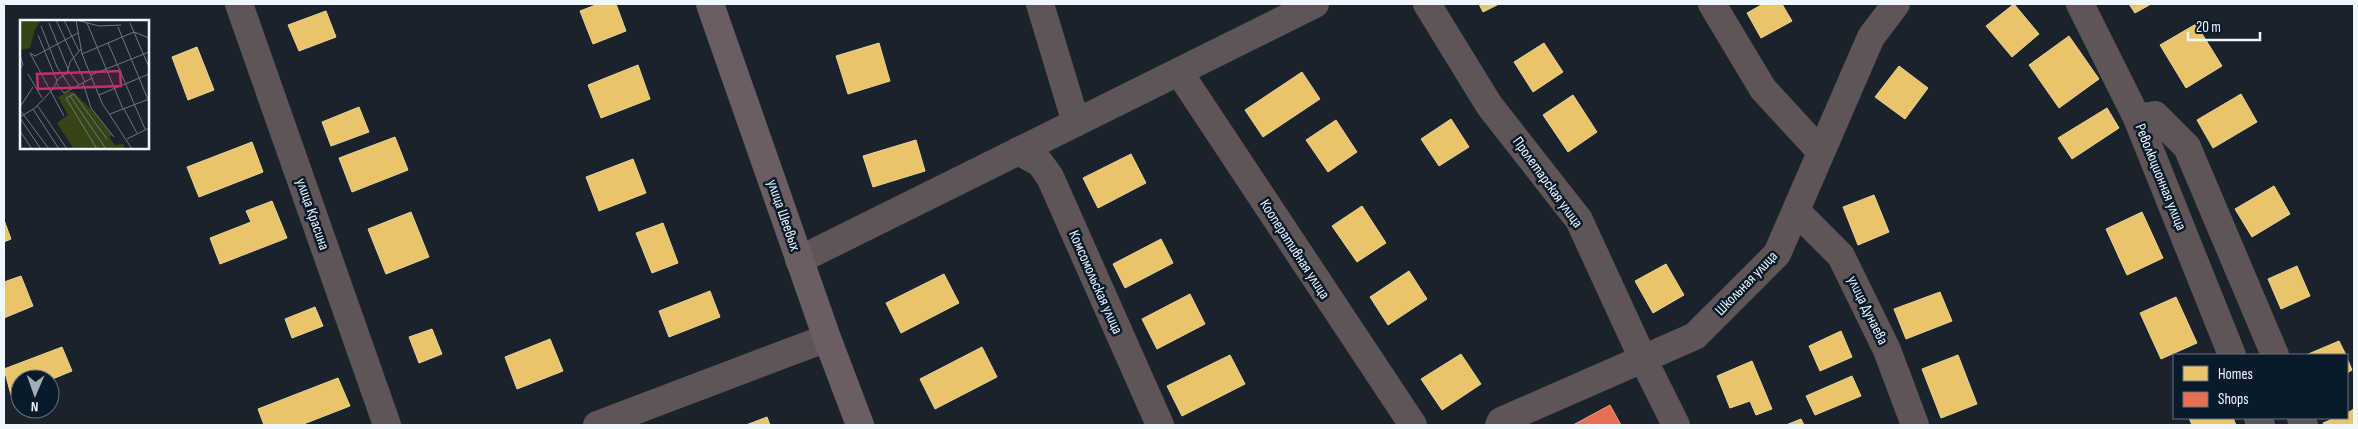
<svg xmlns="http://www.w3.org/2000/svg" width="2358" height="429" viewBox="0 0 2358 429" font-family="'Sofia Sans Condensed',sans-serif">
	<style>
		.homes { fill: #e9c46a; stroke: #ebd396 }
		.shops { fill: #e76f51; stroke: #e99885 }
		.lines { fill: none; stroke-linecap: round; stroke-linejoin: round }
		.minor { stroke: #5f5556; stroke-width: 28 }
		.major { stroke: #6a5e62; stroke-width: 28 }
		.labels { text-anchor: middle; stroke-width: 5; stroke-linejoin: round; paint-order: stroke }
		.street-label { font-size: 15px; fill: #eff6fd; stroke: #091a2a }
		.inset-road { fill: none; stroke: #6f7780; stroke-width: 1 }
		.view { fill: #c62e6b; fill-opacity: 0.15; stroke: #c62e6b; stroke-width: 2.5 }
		.inset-edge { fill: none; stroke: #eff6fd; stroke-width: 2.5 }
	</style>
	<rect width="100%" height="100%" fill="#1a232c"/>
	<path class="homes" d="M598,4H616L626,31L593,44L580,11Z
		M1479,4H1499L1483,12Z
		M1763,4H1782L1792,21L1761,38L1747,13Z
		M2014,4L2039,34L2012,57L1986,26Z
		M2129,4H2151L2135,13Z
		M326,11L336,37L299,51L288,25Z
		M2196,24L2222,66L2186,88L2160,45Z
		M2069,36L2099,79L2059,108L2029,65Z
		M879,43L890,81L848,94L836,56Z
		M1544,43L1563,72L1533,92L1514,62Z
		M197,47L214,90L188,100L172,57Z
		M638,65L650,99L601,118L588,85Z
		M1899,66L1928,88L1905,119L1875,97Z
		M1302,72L1320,99L1263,137L1245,110Z
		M2241,94L2257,122L2213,148L2197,120Z
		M1573,95L1597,132L1568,152L1543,115Z
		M359,107L369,132L331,146L322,122Z
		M2107,108L2119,128L2072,159L2058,138Z
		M1451,119L1469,147L1439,166L1421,139Z
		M1336,120L1357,152L1328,172L1306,140Z
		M395,137L408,170L352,192L339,158Z
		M916,140L925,171L873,187L863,156Z
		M252,142L263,172L199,197L187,167Z
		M1131,154L1146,183L1098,208L1083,178Z
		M633,159L646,193L599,211L586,177Z
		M2274,186L2290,214L2252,237L2235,209Z
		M1874,195L1889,232L1858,245L1843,207Z
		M272,201L287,238L220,264L210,238L251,222L246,211Z
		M1362,206L1386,243L1357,262L1332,226Z
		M411,212L429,257L386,274L368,229Z
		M2142,212L2163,258L2127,275L2106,229Z
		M4,220L11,239L4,242Z
		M663,223L678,263L652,273L636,233Z
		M1161,239L1173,263L1125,288L1113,264Z
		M1666,264L1684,295L1653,313L1635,281Z
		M2297,266L2310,296L2281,309L2268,279Z
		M1409,271L1427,299L1388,325L1370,297Z
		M944,274L959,303L901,333L886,303Z
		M21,276L33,306L4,318V282Z
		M710,291L720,317L669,337L659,311Z
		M1940,292L1952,321L1906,339L1894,309Z
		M1190,294L1205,324L1157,349L1142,319Z
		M2176,297L2197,343L2161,359L2140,313Z
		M315,307L323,326L292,338L285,319Z
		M432,329L442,354L419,363L409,337Z
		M1841,331L1852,357L1820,371L1809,346Z
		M550,339L563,371L517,389L505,357Z
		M2339,341L2346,355H2306Z
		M62,347L72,371L50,380L20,379V392L11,395L4,369Z
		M982,347L997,377L935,409L920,379Z
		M1461,354L1481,384L1442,410L1421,379Z
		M1230,355L1245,384L1182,416L1167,386Z
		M1958,355L1977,404L1941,418L1922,369Z
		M2347,358L2352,370L2347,373Z
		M1752,361L1772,409L1756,415L1750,401L1730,408L1717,376Z
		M1852,376L1861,396L1815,415L1806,396Z
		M338,378L350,406L301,425H264L258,409Z
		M2354,409V425H2324L2323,423L2335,418H2347V413Z
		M767,417L770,425H746Z
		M2189,418H2233L2236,425H2192Z
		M1801,419L1804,425H1786Z"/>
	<path class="shops" d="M1610,405L1621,425H1573Z"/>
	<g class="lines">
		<path class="minor" d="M239,4L387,425
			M1040,4L1076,123
			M1427,4L1489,105L1579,220L1643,359L1676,425
			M1712,4L1763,89L1821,152
			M2080,4L2137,118L2232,355
			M1179,72L1413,425
			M2137,118L2155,115L2187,147L2275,355
			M1018,151L1040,163L1050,177L1160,425
			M1796,211L1841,256L1887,350L1915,425
			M799,260L1315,4
			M2258,418L2261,425
			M2301,418L2304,425
			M597,425L827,338
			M1499,425L1501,421L1695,336L1777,254L1871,37L1896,4"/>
		<path class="major" d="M710,4L827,338L860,425"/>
	</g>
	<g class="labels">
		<g class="street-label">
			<text transform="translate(2161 177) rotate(68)" y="5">Революционная улица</text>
			<text transform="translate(1548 182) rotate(54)" y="5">Пролетарская улица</text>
			<text transform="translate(313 214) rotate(71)" y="5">улица Красина</text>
			<text transform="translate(784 215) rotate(71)" y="5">улица Шеевых</text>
			<text transform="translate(1295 249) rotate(57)" y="5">Кооперативная улица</text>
			<text transform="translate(1096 282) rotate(66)" y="5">Комсомольская улица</text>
			<text transform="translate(1746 283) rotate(-46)" y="5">Школьная улица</text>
			<text transform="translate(1868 310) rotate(64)" y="5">улица Дунаева</text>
		</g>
	</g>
	<g transform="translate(20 20)">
		<rect width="129" height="129" fill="#1a232c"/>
		<path d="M0,0H21L15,9L10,28L0,30ZM48,72H53L74,92L92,115L89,117L95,125L103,124L105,129H54L37,103L48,95L38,77Z" fill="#374516"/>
		<path class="inset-road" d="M36,0L65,62M44,0L59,31M56,0L79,6L101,5M56,0L62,34L82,83L112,129M29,3L48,49M67,3L103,89M110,3L129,47M21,6L37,47L51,68M98,7L129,82M18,15L37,61M88,23L125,109M62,34L114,12L129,18M0,35L3,45L0,49M15,36L10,33L44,96M15,36L58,13M48,50L59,65M8,54L22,78M71,55L129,32M36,63L44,73L72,58M63,63L71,88L94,117M79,75L129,54M50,76L86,129M17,85L47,129M0,87L13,67M13,89L39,129M104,89L117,113M0,90L29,129M90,94L129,79M0,97L15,88L33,69L38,59L47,53L50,42L61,29M0,98L21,129M0,111L12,129M107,119L129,108M77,129L46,78L54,74L87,119"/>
		<path class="view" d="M100,51L101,66L18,69L17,54Z"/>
		<rect width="129" height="129" class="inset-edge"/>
	</g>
	<rect width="2358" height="429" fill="none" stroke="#eff6fd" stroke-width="10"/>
	<rect x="2173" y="354" width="175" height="65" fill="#091a2a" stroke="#65727e"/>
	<rect x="2183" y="366" width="25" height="15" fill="#e9c46a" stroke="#65727e"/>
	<text x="2218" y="379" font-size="15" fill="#eff6fd">Homes</text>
	<rect x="2183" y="392" width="25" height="15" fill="#e76f51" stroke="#65727e"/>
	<text x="2218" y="404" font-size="15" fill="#eff6fd">Shops</text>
	<g transform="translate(35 394) rotate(182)"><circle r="24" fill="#091a2a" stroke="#65727e"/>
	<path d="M0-4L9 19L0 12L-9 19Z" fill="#a4acb4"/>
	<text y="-8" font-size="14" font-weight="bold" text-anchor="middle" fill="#eff6fd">N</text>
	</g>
	<path d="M2188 32v8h72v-8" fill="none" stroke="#eff6fd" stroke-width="2.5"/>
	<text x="2196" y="32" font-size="15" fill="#eff6fd" stroke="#091a2a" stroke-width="4" paint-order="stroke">20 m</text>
</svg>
